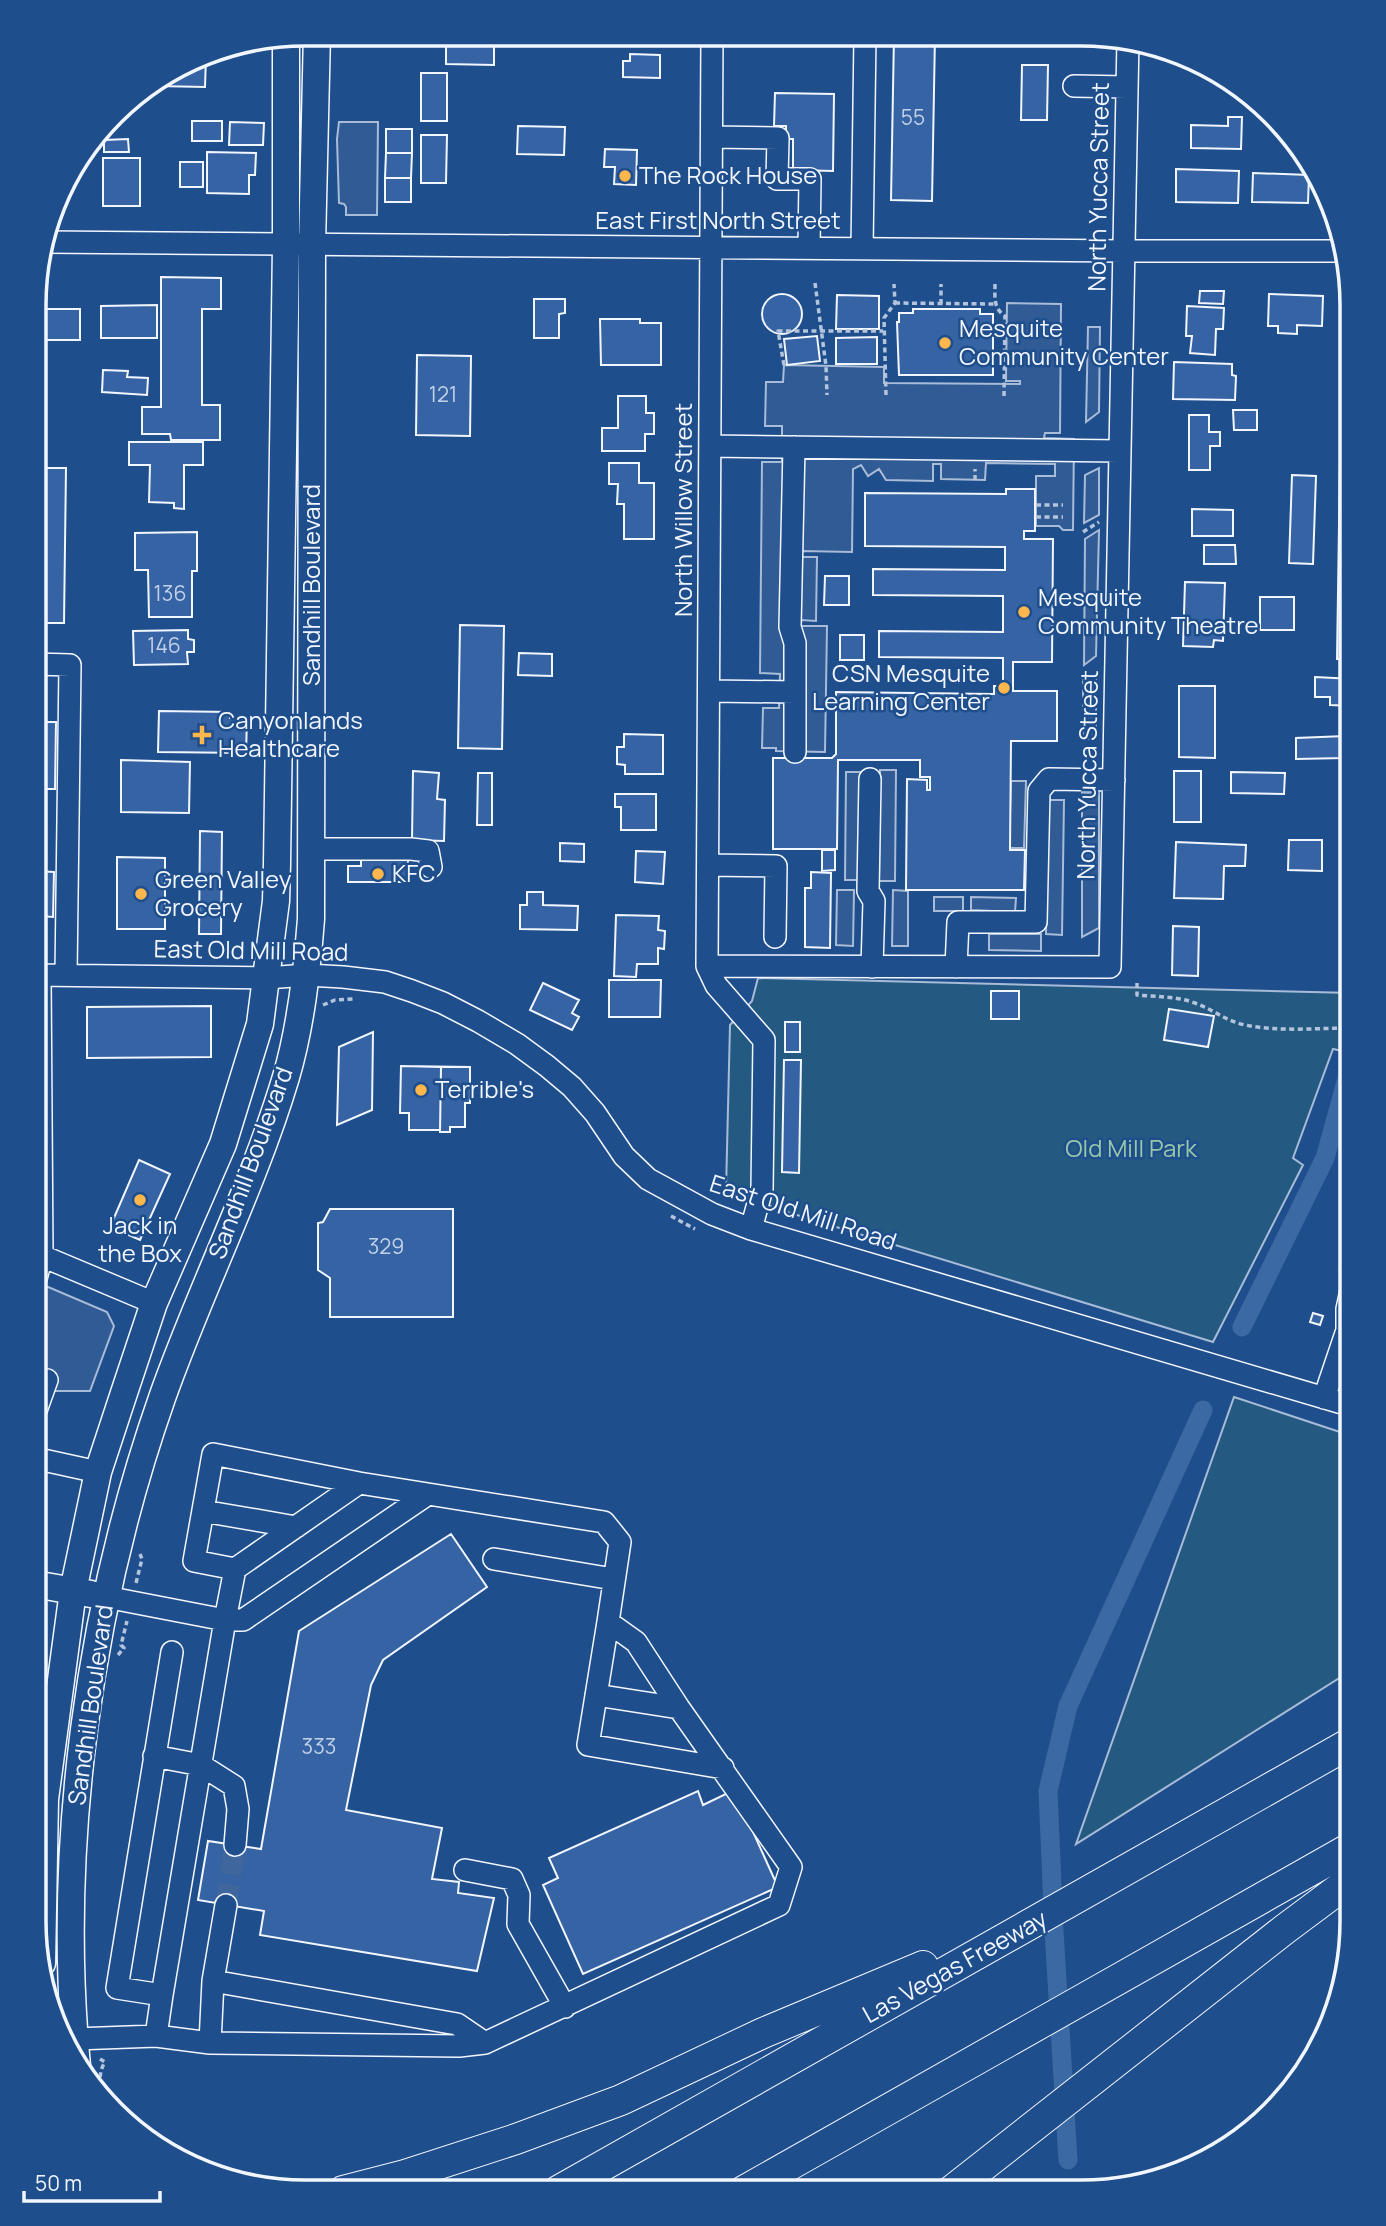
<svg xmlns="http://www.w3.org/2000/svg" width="1386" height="2226" viewBox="0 0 1386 2226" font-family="Manrope,sans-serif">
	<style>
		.green { fill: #245a82; stroke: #a8bbd7; stroke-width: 2 }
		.parking { fill: #305b95; stroke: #a8bbd7; stroke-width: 2 }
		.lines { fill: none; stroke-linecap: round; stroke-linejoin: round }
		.canal { stroke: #3b69a3; stroke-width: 19 }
		.building { fill: #3563a3; stroke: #f2f6ff; stroke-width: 2 }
		.minor-tunnel { stroke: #3f679d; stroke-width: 21; stroke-dasharray: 21 10; stroke-linecap: butt }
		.minor-casing { stroke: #f2f6ff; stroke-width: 24 }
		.major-casing { stroke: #f2f6ff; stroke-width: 29 }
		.highway-casing { stroke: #f2f6ff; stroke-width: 32 }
		.path { stroke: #b3c4dc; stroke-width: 3.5; stroke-dasharray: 5 3.5; stroke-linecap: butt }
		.minor { stroke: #1f4e8c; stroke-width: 21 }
		.major { stroke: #1f4e8c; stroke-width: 26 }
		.highway { stroke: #1f4e8c; stroke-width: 30 }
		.poi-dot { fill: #ffb74d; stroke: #1f4e8c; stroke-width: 2.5 }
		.labels { text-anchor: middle; stroke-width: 5; stroke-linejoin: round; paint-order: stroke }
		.number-label { font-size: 21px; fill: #c3d1e8 }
		.poi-label { font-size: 24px; fill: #f2f6ff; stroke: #1f4e8c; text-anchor: start }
		.street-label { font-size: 24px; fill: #f2f6ff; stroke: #1f4e8c }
		.park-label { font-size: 24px; fill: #97c8a6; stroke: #1f4e8c }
		.rim { fill: none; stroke: #f2f6ff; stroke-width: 3.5 }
	</style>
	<rect width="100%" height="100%" fill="#1f4e8c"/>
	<path class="green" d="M758,978L1352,993L1347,1052L1333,1049L1293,1158L1303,1165L1213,1342L787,1212L726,1191L730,1025L752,1001Z
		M1234,1397L1352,1436V1670L1076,1844Z"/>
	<path class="parking" d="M339,122H378L377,215H346V207L344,204L339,203L337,139Z
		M1007,303L1061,304L1060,433H1045L1044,438L1074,439L1073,530H1063L1059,526H1036V476H1055V464L986,463L985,480L941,479V464H933V481L886,480L879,469L868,476L861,465L853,469L852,552L802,551L801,557H817L816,621L801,620V626H827L825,752L776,751V748H762L763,708H779L780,674L760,673L762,462H782V426H765L766,382H783L784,365L884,367V383L1020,384V381H1006Z
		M1088,327H1100L1099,412L1086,422Z
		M1099,468V515L1084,523L1085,475Z
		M1099,530L1096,656L1084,665L1085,539Z
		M1083,679H1096V739H1083Z
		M880,770H896L895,881H879Z
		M846,772H861V880H845Z
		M1011,781H1026L1024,848H1009Z
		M1082,793H1099V928L1082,937Z
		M1048,800H1064L1062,935L1046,934Z
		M837,890H854L853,946L836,945Z
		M893,890L908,891V946H892Z
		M934,897H963V911H934Z
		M971,897L1016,898L1015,912L971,910Z
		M989,934H1041V951L989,950Z
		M34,1281L107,1312L114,1326L90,1391H34Z"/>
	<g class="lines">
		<path class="canal" d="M1242,1327L1325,1158L1351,1064L1352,1050
			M1068,2160L1054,1931L1048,1791L1068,1706L1203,1410"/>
	</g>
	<path class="building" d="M894,35H935L932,201L891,200Z
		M446,39L494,40V65L446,64Z
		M630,54L660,55V78L623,77V61H630Z
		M196,57H206L205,87L157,86V81Z
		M1022,65H1048L1047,120H1021Z
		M421,73H447V121H421Z
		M775,93L834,94L833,171L793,170V139H786V126H774Z
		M1228,117H1242L1241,149L1191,148V125L1228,126Z
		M192,121H222V141H192Z
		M230,122L264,123L263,145H229Z
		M518,126L565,127L564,155L517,154Z
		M386,129H412V153H386Z
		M421,135H447L446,183H421Z
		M128,139L129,152H104V140Z
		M605,149L637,150L636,185L614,184L615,167H604Z
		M207,152L256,153L255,175H249V194L207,193Z
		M386,153H412L411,178H385Z
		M103,158H140V206H103Z
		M180,162H203V187H180Z
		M1176,169L1239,171L1238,203L1176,202Z
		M71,171L70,191H59L61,184Z
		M1253,173L1309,175L1308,203L1252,202Z
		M385,178H411V202H385Z
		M161,277L221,278V309H202V405H220V440H171L170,434H142V407H161Z
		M1200,291H1224L1223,304L1199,303Z
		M762 314a20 20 0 1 1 40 0a20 20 0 1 1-40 0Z
		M1269,294L1323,296L1322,326L1297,325V334L1278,333V326H1268Z
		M837,295L879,296V329H836Z
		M534,299H565V313L559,314V338H534Z
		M157,305V338H101V306Z
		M1187,306L1224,308L1223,329H1216L1215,355L1190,353L1192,336H1186Z
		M35,309H80V340H35Z
		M913,309H980V314H993V375H899L897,322H899V313H913Z
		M600,319H640V323H661V365H601Z
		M817,336L820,361L787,365L784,339Z
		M877,337V364H836V338Z
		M417,355L471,356L470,436L416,435Z
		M1174,362L1232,364V375L1236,376L1235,400L1173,399Z
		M103,370L128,371L127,377L148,378L147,395L102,392Z
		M618,396H646V413H654V434H645V451H602V428H618Z
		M1233,410H1257V430H1234Z
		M1189,415H1209V432H1220V446H1210V470H1189Z
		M129,442H203V465H184V509L174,508V503L149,502L150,465H129Z
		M1340,459H1353V660L1337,659Z
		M609,463H639V483H654V539H624V504H617L618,484H609Z
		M39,468H66L64,623H38V596H35V571H38L39,519H35V494H39Z
		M1292,475L1316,476L1313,564L1289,563Z
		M1006,489H1035V531H1024V539H1053L1052,662H1013V691H1057V741H1011L1010,850H1025L1024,890H906L907,779L927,780V790H930V777H920V760H838L837,849H773V758H832L836,754V692L994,694V686H1003V658L879,657V631L1003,632V596L873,595V569L1005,570V547L865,546V493L1006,494Z
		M1192,509L1233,510V536H1192Z
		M197,532V571H192V617H149L148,570H135V533Z
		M1204,545H1235L1236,564H1204Z
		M825,576H849V605H824Z
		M1185,582L1225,583L1223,641L1214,640L1213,647L1183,646Z
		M1260,597H1294V630H1260Z
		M460,625L504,626L502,749L458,748Z
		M188,630V639L194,640V652H187L188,664L134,665L133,631Z
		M840,635H864V660H840Z
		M519,653L552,654V676L518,675Z
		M1315,677L1353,679V706L1330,705V697H1315Z
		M1179,686H1215V758L1179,757Z
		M35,700H42V722H56L55,789H35Z
		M159,711L230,712V718L247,719L246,753L158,752Z
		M624,734L663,735V774H625V765L617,764V747H624Z
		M1345,736V758L1296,759V738Z
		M121,760L190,762L189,813L121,812Z
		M413,771L439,773L437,799L445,800L444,841L412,840Z
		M1174,771H1201V822H1174Z
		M1231,772L1285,773L1284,794L1231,793Z
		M478,773H492V825H477Z
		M615,794H656V830H621V807H615Z
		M200,831L222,832L221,934H199Z
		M1289,840H1322V871L1288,870Z
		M1176,842L1246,845L1245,866H1224L1223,899L1174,898Z
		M560,843L584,844V862L560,861Z
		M822,850H835V870L822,871Z
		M636,851L665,852L663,884L635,882Z
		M117,857L165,858V929H117Z
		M361,857L408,858V882H348V866H361Z
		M35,871L54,872L53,917L40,916L39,939H35Z
		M811,872L831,873L830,948L805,947V888H811Z
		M527,892H543V905L578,906L577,930L520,929V905H527Z
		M616,915L659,916L658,930L665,931L664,949L658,948V964H637L636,977L614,976Z
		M1173,926L1199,927L1198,976L1172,975Z
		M609,980H661L660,1017H609Z
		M543,983L579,1000L572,1013L579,1017L572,1030L530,1010Z
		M991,991H1019V1019H991Z
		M211,1006V1057L87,1058V1007Z
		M1169,1009L1214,1016L1208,1047L1164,1040Z
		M785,1022H800V1052H785Z
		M373,1032L372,1110L337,1125L339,1047Z
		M784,1060H801L799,1173L782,1172Z
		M401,1066L470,1067V1103H465V1127H450V1132H440V1130H409V1113H400Z
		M401,1066L441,1067L440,1130H409V1113H400Z
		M441,1067H470V1103H465V1127H450V1132H440Z
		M139,1160L170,1174L140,1240L110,1227Z
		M330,1209H453V1317H330V1278L318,1270V1223L323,1222Z
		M1313,1313L1323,1316L1320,1325L1310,1322Z
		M34,1477H43V1509H34Z
		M451,1534L487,1587L383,1660L371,1685L346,1810L442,1828L432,1879L459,1882L458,1893L494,1898L477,1971L260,1935L264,1911L198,1900L208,1841L261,1849L299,1631Z
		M734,1790L778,1887L583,1974L543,1885L558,1878L549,1858L698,1791L703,1805Z"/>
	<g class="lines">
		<path class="minor-tunnel" d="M226,1905L235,1845"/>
		<g class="minor-casing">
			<path id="minor" d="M712,34L707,966L716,985L764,1040L762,1189L751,1229
				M1074,86L1127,87
				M712,137L778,138L777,179H810L809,248
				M44,242L1124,251H1342
				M862,249L865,35
				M710,446L1120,451
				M794,447L790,627L795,643V752
				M35,664L70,665L66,975
				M709,691L795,692
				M870,779L868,891L874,901L872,967
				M311,849H411L428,851L431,867
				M708,865L776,866L775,937
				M707,966L1110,967L1128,39
				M956,967L958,922H1036L1039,791L1049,779L1114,780
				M35,975L266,978L307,975L343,977L385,982L412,991L443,1003L478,1021L517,1044L547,1066L572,1087L595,1113L624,1156L648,1179L712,1214L751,1229L1352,1406
				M34,1256H42L154,1303
				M34,1378V1286L42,1256L40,975
				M1324,1398L1347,1330V1309L1352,1286
				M34,1416L47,1380L34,1378
				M34,1458L98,1472
				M203,1511L296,1527
				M494,1559L613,1579
				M235,1569L359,1483
				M106,1597L225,1620H243L428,1494L604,1522L620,1542L608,1622L636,1642L679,1708L791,1867L779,1905L485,2043L459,2046L210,2043L156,2036L162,1995L225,1620L235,1569L194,1561L213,1454L359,1483L428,1494
				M608,1622L588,1745L723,1768
				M596,1695L679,1708
				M154,1756L201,1765L234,1786L238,1809L235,1845
				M465,1870L512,1879L519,1895L518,1924L565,2007
				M213,1981L457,2024L485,2043
				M162,1995L117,1988L172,1652
				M75,2039L156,2036
				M210,2043L213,1981L226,1905"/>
		</g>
		<g class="major-casing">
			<path id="major" d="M34,1584L91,1594
				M42,1963L45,1799L73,1591L98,1472L122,1399L154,1303L223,1144L260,1024L276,901L277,864L286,245V37
				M77,2066C56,1847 89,1606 162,1398C200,1290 253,1187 286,1077C301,1026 307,971 311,919L312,245L317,33"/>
		</g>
		<g class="highway-casing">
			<path id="highway" d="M343,2191L405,2175L516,2139L621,2100L763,2033L923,1966
				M558,2191L1352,1742
				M742,2192L1352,1847
				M950,2192L1285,1929L1352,1879"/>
		</g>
		<path class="path" d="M815,283L826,366L827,395
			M995,284C995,297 993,308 1005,316L1004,397
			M895,303L995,304
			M941,304V284
			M784,365L778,331H883
			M886,395L884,318L895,303L894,284
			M975,480V469
			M1036,505H1063
			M1036,517H1063
			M1083,532L1099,522
			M1137,983V995C1157,997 1176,996 1195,1003C1212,1009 1226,1021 1245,1025C1279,1032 1317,1028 1352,1028
			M323,1005L335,1000L353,999
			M671,1216L695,1229
			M1340,1271L1352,1226
			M136,1583L142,1559L140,1554
			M118,1655L124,1648L121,1645L127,1621
			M100,2059L105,2062C97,2074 101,2087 103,2100"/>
		<use href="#minor" class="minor"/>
		<use href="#major" class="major"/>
		<use href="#highway" class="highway"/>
	</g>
	<g class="poi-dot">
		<circle cx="625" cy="176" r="7"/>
		<circle cx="945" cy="343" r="7"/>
		<circle cx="1024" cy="612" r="7"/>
		<circle cx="1004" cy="688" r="7"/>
		<path d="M198.5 724.5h7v7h7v7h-7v7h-7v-7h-7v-7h7z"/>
		<circle cx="378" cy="874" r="7"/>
		<circle cx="141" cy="894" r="7"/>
		<circle cx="421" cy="1090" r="7"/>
		<circle cx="140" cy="1200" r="7"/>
	</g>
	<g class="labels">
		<g class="number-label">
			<text x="913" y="125">55</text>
			<text x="443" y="402">121</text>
			<text x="170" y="601">136</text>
			<text x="164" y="653">146</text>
			<text x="386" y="1254">329</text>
			<text x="319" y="1754">333</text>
		</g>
		<g class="poi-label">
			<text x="639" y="184">The Rock House</text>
			<text x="959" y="337">Mesquite<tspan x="959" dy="28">Community Center</tspan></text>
			<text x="1038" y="606">Mesquite<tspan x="1038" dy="28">Community Theatre</tspan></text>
			<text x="990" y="682" text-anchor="end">CSN Mesquite<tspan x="990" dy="28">Learning Center</tspan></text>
			<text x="218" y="729">Canyonlands<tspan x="218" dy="28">Healthcare</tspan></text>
			<text x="392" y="882">KFC</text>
			<text x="155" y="888">Green Valley<tspan x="155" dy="28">Grocery</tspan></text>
			<text x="435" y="1098">Terrible's</text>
			<text x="140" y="1234" text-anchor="middle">Jack in<tspan x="140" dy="28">the Box</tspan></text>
		</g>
		<g class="street-label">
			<text transform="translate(1099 187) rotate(-89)" y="8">North Yucca Street</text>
			<text x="718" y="229">East First North Street</text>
			<text transform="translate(684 510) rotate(-90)" y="8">North Willow Street</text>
			<text transform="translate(312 585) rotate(-90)" y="8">Sandhill Boulevard</text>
			<text transform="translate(1088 775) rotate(-89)" y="8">North Yucca Street</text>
			<text transform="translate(251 951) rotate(1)" y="8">East Old Mill Road</text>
			<text transform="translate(251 1163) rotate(-70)" y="8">Sandhill Boulevard</text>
			<text transform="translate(803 1213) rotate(18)" y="8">East Old Mill Road</text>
			<text transform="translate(91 1705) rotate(-82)" y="8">Sandhill Boulevard</text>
			<text transform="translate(955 1967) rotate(-29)" y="8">Las Vegas Freeway</text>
		</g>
		<g class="park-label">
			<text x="1131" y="1157">Old Mill Park</text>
		</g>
	</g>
	<path d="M0 0H1386V2226H0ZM305 46H1081A259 259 0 0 1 1340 305V1921A259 259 0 0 1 1081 2180H305A259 259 0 0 1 46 1921V305A259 259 0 0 1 305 46Z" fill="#1f4e8c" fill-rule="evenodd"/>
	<path class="rim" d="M305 46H1081A259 259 0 0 1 1340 305V1921A259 259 0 0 1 1081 2180H305A259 259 0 0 1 46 1921V305A259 259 0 0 1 305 46Z"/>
	<path d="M24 2191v10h136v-10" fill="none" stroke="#f2f6ff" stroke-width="3.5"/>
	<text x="35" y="2191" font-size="21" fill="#f2f6ff" stroke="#1f4e8c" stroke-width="5" paint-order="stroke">50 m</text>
</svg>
